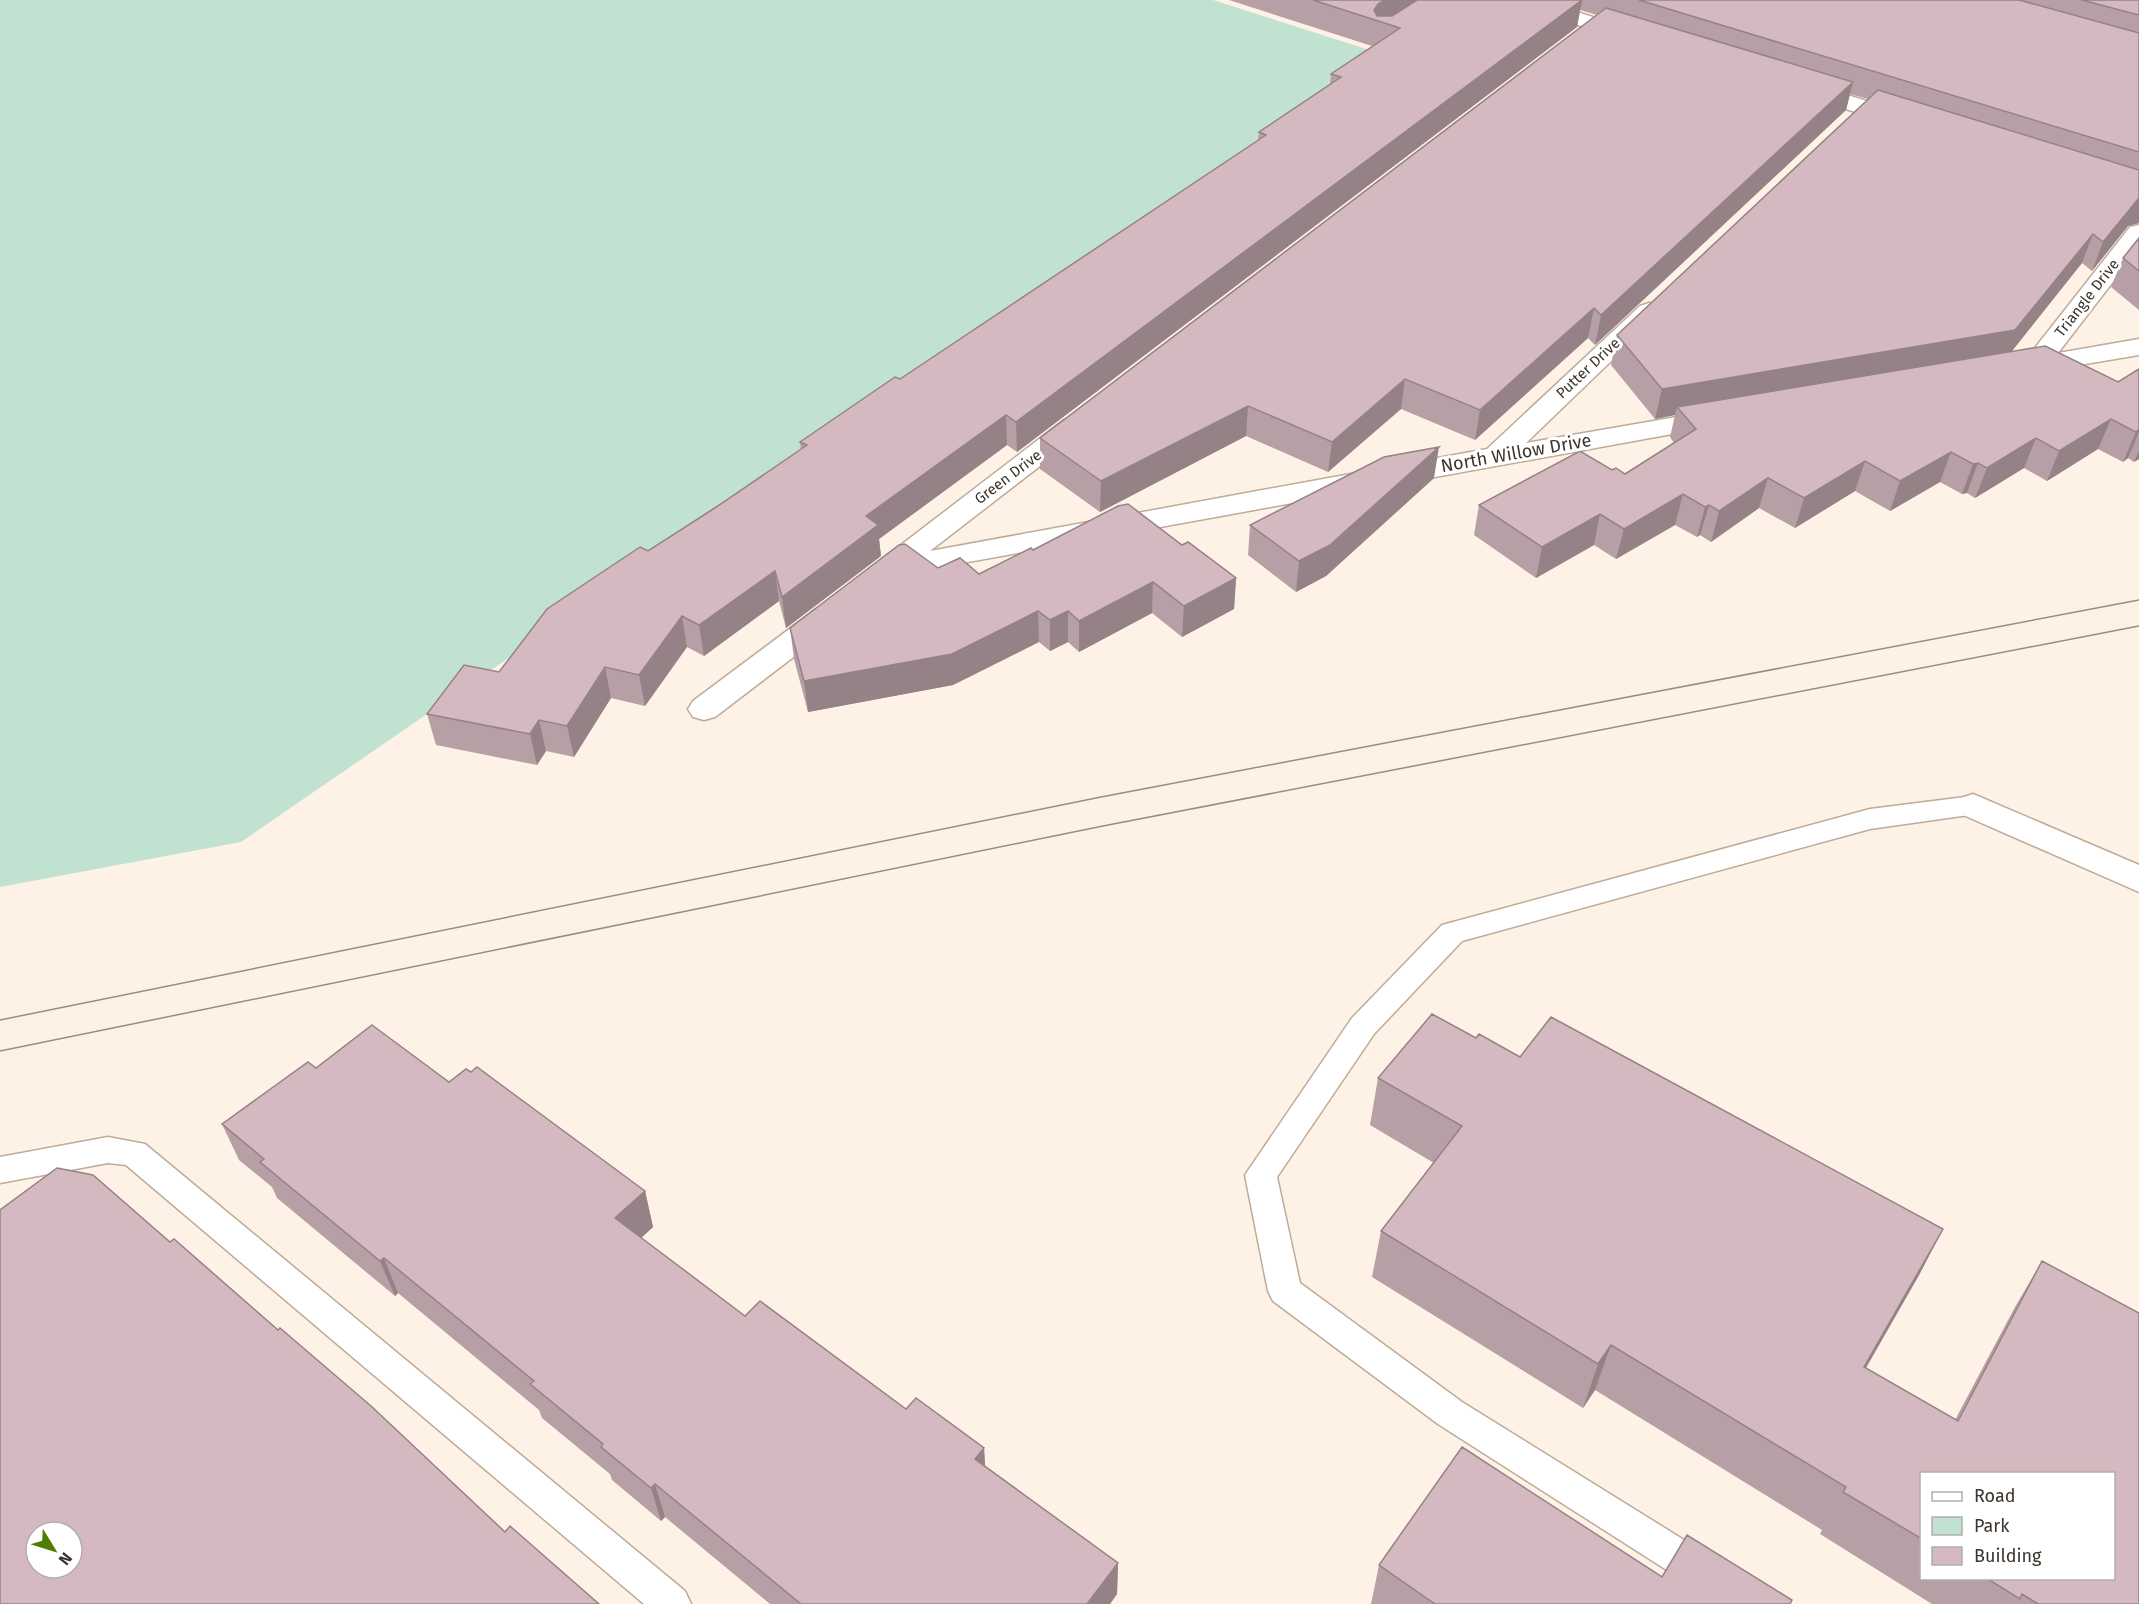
<svg xmlns="http://www.w3.org/2000/svg" width="2139" height="1604" viewBox="0 0 2139 1604" font-family="'Fira Sans',sans-serif">
	<style>
		.green { fill: #c1e2d1 }
		.lines { fill: none; stroke-linecap: round; stroke-linejoin: round }
		.lane-casing { stroke: #beab98; stroke-width: 3 }
		.street-casing { stroke: #beab98; stroke-width: 3 }
		.lane { fill: #fff; fill-rule: evenodd }
		.street { fill: #fff; fill-rule: evenodd }
		.tram { stroke: #978d84; stroke-width: 1.5 }
		.wall { fill: #b79fa6; fill-rule: evenodd }
		.shaded-wall { fill: #958287 }
		.building { fill: #d5b9c1; stroke: #958287; stroke-width: 1.5; fill-rule: evenodd }
		.labels { text-anchor: middle; stroke-width: 6; stroke-linejoin: round; paint-order: stroke }
		.far-street-label { font-size: 15px; fill: #3c342d; stroke: #fff }
		.street-label { font-size: 18px; fill: #3c342d; stroke: #fff }
	</style>
	<rect width="100%" height="100%" fill="#fef2e6"/>
	<path class="green" d="M0,0H1213L1385,55L241,842L0,887Z"/>
	<g class="lines">
		<g class="lane-casing">
			<path id="lane" d="M1973,796L1983,799L1987,806L1983,813L1870,829L1462,941L1374,1034L1277,1177L1300,1283L1462,1402L1766,1591L1772,1604H1720L1438,1424L1273,1301L1268,1291L1245,1175L1352,1018L1442,925L1870,809Z
				M108,1137L145,1144L685,1591L691,1604H644L126,1165L108,1163L0,1183V1157Z"/>
		</g>
		<g class="street-casing">
			<path id="street" d="M1509,0H1540L1636,31L1639,35L1636,39L1629,41L1622,39L1512,4Z
				M1805,82L1909,114L1912,119L1909,124L1901,126L1797,94L1794,89L1797,84Z
				M2139,225V248L2058,353L2139,339V355L2026,374L2017,372L2013,366L2017,360L2027,358L2130,227Z
				M1649,303L1658,306L1662,311L1658,316L1526,443L1717,410L1727,412L1730,418L1727,424L902,574L884,570L879,564L884,558L1064,420L1074,418L1084,420L1088,426L1084,432L930,551L1487,449L1640,306Z
				M827,606L838,609L842,616L838,623L715,717L704,720L693,717L688,709L693,701L816,609Z
				M1973,794L2139,865V892L1961,814L1956,806L1961,798Z"/>
		</g>
		<use href="#lane" class="lane"/>
		<use href="#street" class="street"/>
		<path class="tram" d="M0,1020L1101,797L2139,600
			M0,1051L1103,826L2139,626"/>
	</g>
	<path class="wall" d="M1229,0H2139V223L2128,226L2092,271L2082,263L2011,351L2118,382L2139,369V459L2134,462L2128,458L2123,462L2098,449L2047,481L2024,468L1975,498L1967,493L1962,494L1940,482L1890,511L1855,491L1795,528L1759,508L1711,542L1700,535L1697,537L1675,525L1616,559L1594,545L1536,578L1474,535L1479,505L1612,470L1625,474L1674,443L1670,437L1675,415L1655,419L1611,365L1617,335L1868,99L1850,94L1846,110L1595,345L1588,338L1475,440L1401,409L1328,472L1246,436L1100,512L1040,469V438L1597,15L1580,10L1577,27L1017,452L1007,445L879,539L881,556L786,628L779,601L704,656L687,647L645,706L611,698L574,757L546,751L537,765L436,745L427,714L499,672L648,551L801,450L800,442L900,379L1258,140L1259,132L1330,85L1331,74L1372,46Z
		M2139,238V310L2111,287L2123,258Z
		M1434,478L1326,576L1296,592L1248,555L1250,525Z
		M1182,545L1236,578L1234,609L1182,637L1152,613L1079,652L1068,642L1050,651L1039,642L953,685L808,712L794,659L790,628L938,568L979,574L1033,550Z
		M1476,1038L1520,1057L1943,1229L1919,1275L1866,1368L1955,1420L2015,1307L2042,1261L2139,1604H1932L1820,1534L1822,1530L1595,1390L1583,1408L1372,1277L1381,1231L1434,1163L1370,1125L1378,1078ZM1922,1473L2114,1578H1922Z
		M316,1068L449,1082L645,1191L653,1227L641,1238L745,1316L906,1409L984,1448L985,1466L1118,1563L1117,1594L1110,1604H770L665,1517L661,1521L612,1480L610,1474L542,1418L539,1410L398,1293L395,1296L277,1198L272,1187L239,1160L222,1124Z
		M1379,1565L1662,1577L1790,1604H1371Z"/>
	<path class="shaded-wall" d="M1385,0H1425L1387,24L1373,19L1374,10L1378,4Z
		M1582,0L1577,27L1017,452L1016,422Z
		M1853,82L1846,110L1595,345L1601,315Z
		M2139,198V223L2128,226L2092,271L2103,242Z
		M2093,234L2082,263L2005,360L1677,407L1675,415L1655,419L1662,389Z
		M1594,308L1588,338L1475,440L1480,410Z
		M1405,379L1401,409L1328,472L1332,442Z
		M1248,406L1246,436L1100,512L1101,481Z
		M1006,415L1007,445L879,539L881,556L786,628L782,597L866,516Z
		M2111,419L2098,449L2047,481L2059,451Z
		M2139,429V432L2128,458L2123,462L2136,432Z
		M2036,438L2024,468L1975,498L1987,468Z
		M1439,447L1434,478L1326,576L1296,592L1299,561Z
		M2139,451V459L2134,462Z
		M1951,452L1940,482L1890,511L1900,481Z
		M1865,461L1855,491L1795,528L1804,498Z
		M1978,463L1967,493L1962,494L1973,464Z
		M1768,478L1759,508L1711,542L1719,511Z
		M1683,494L1675,525L1616,559L1624,529Z
		M1709,505L1700,535L1697,537L1705,507Z
		M1600,514L1594,545L1536,578L1542,547Z
		M775,571L779,601L704,656L699,625Z
		M1236,578L1234,609L1182,637L1184,606Z
		M1153,582L1152,613L1079,652V621Z
		M1038,611L1039,642L953,685L808,712L804,681Z
		M1068,611V642L1050,651V620Z
		M682,616L687,647L645,706L639,675Z
		M605,667L611,698L574,757L567,726Z
		M539,720L546,751L537,765L530,734Z
		M645,1191L653,1227L625,1253L615,1218Z
		M1943,1229L1919,1275L1841,1411L1864,1367Z
		M384,1258L398,1293L395,1296L380,1261Z
		M1611,1345L1595,1390L1583,1408L1598,1364Z
		M984,1448L986,1481L975,1459Z
		M655,1484L665,1517L661,1521L651,1488Z
		M1118,1563L1117,1594L1110,1604H1087Z"/>
	<path class="building" d="M1313,0H1385L1378,4L1374,10L1377,16H1392L1417,0H1582L1016,422L1006,415L866,516L878,525L782,597L775,571L699,625L682,616L639,675L605,667L567,726L539,720L530,734L427,714L464,665L499,672L547,609L640,547L648,551L718,506L807,445L800,442L895,377L900,379L1266,135L1259,132L1341,77L1331,74L1400,28Z
		M1639,0H2019L2139,33V152Z
		M2082,0H2139V15Z
		M1606,8L1853,82L1601,315L1594,308L1480,410L1405,379L1332,442L1248,406L1101,481L1040,438Z
		M1878,90L2139,170V198L2103,242L2093,234L2015,330L1662,389L1617,335Z
		M2139,238V271L2123,258Z
		M2045,346L2118,382L2139,369V429L2136,432L2111,419L2059,451L2036,438L1987,468L1978,463L1973,464L1951,452L1900,481L1865,461L1804,498L1768,478L1719,511L1709,505L1705,507L1683,494L1624,529L1600,514L1542,547L1479,505L1580,451L1612,470L1616,468L1625,474L1696,429L1677,407Z
		M1439,447L1330,545L1299,561L1250,525L1384,457Z
		M1128,504L1182,545L1188,542L1236,578L1184,606L1153,582L1079,621L1068,611L1050,620L1038,611L952,654L804,681L790,628L899,545L905,544L938,568L960,558L979,574L1031,548L1033,550L1118,506Z
		M1432,1014L1476,1038L1479,1034L1520,1057L1551,1017L1943,1229L1864,1367L1958,1421L2042,1261L2139,1313V1604H2038L2022,1594L2020,1599L1986,1578H2114V1473H1922V1539L1843,1492L1846,1487L1611,1345L1598,1364L1381,1231L1462,1126L1378,1078Z
		M372,1025L449,1082L466,1069L471,1072L477,1067L645,1191L615,1218L745,1316L760,1301L906,1409L916,1398L984,1448L975,1459L1118,1563L1087,1604H801L655,1484L651,1488L601,1447L603,1444L530,1384L534,1381L384,1258L380,1261L260,1162L264,1159L222,1124L308,1062L316,1068Z
		M57,1168L93,1175L170,1242L174,1239L278,1330L280,1328L371,1406L505,1532L510,1526L599,1604H0V1210ZM36,1532H72V1568H36Z
		M1462,1447L1662,1577L1687,1535L1792,1600L1790,1604H1435L1379,1565Z"/>
	<g class="labels">
		<g class="far-street-label">
			<text transform="translate(2087 298) rotate(-52)" y="5">Triangle Drive</text>
			<text transform="translate(1588 368) rotate(-43)" y="5">Putter Drive</text>
			<text transform="translate(1008 477) rotate(-37)" y="5">Green Drive</text>
		</g>
		<g class="street-label">
			<text transform="translate(1516 453) rotate(-10)" y="6">North Willow Drive</text>
		</g>
	</g>
	<rect x="1920" y="1472" width="195" height="108" fill="#ffffff" stroke="#b1aeab" stroke-width="1.5"/>
	<rect x="1932" y="1492" width="30" height="9" fill="#ffffff" stroke="#b1aeab" stroke-width="1.5"/>
	<text x="1974" y="1502" font-size="18" fill="#3c342d">Road</text>
	<rect x="1932" y="1517" width="30" height="18" fill="#c1e2d1" stroke="#b1aeab" stroke-width="1.5"/>
	<text x="1974" y="1532" font-size="18" fill="#3c342d">Park</text>
	<rect x="1932" y="1547" width="30" height="18" fill="#d5b9c1" stroke="#b1aeab" stroke-width="1.5"/>
	<text x="1974" y="1562" font-size="18" fill="#3c342d">Building</text>
	<g transform="translate(54 1550) rotate(128)"><circle r="28" fill="#ffffff" stroke="#b1aeab" stroke-width="1.5"/>
	<path d="M0-4.5L10 22L0 15L-10 22Z" fill="#4e7c04"/>
	<text y="-9" font-size="16" font-weight="bold" text-anchor="middle" fill="#3c342d">N</text>
	</g>
</svg>
